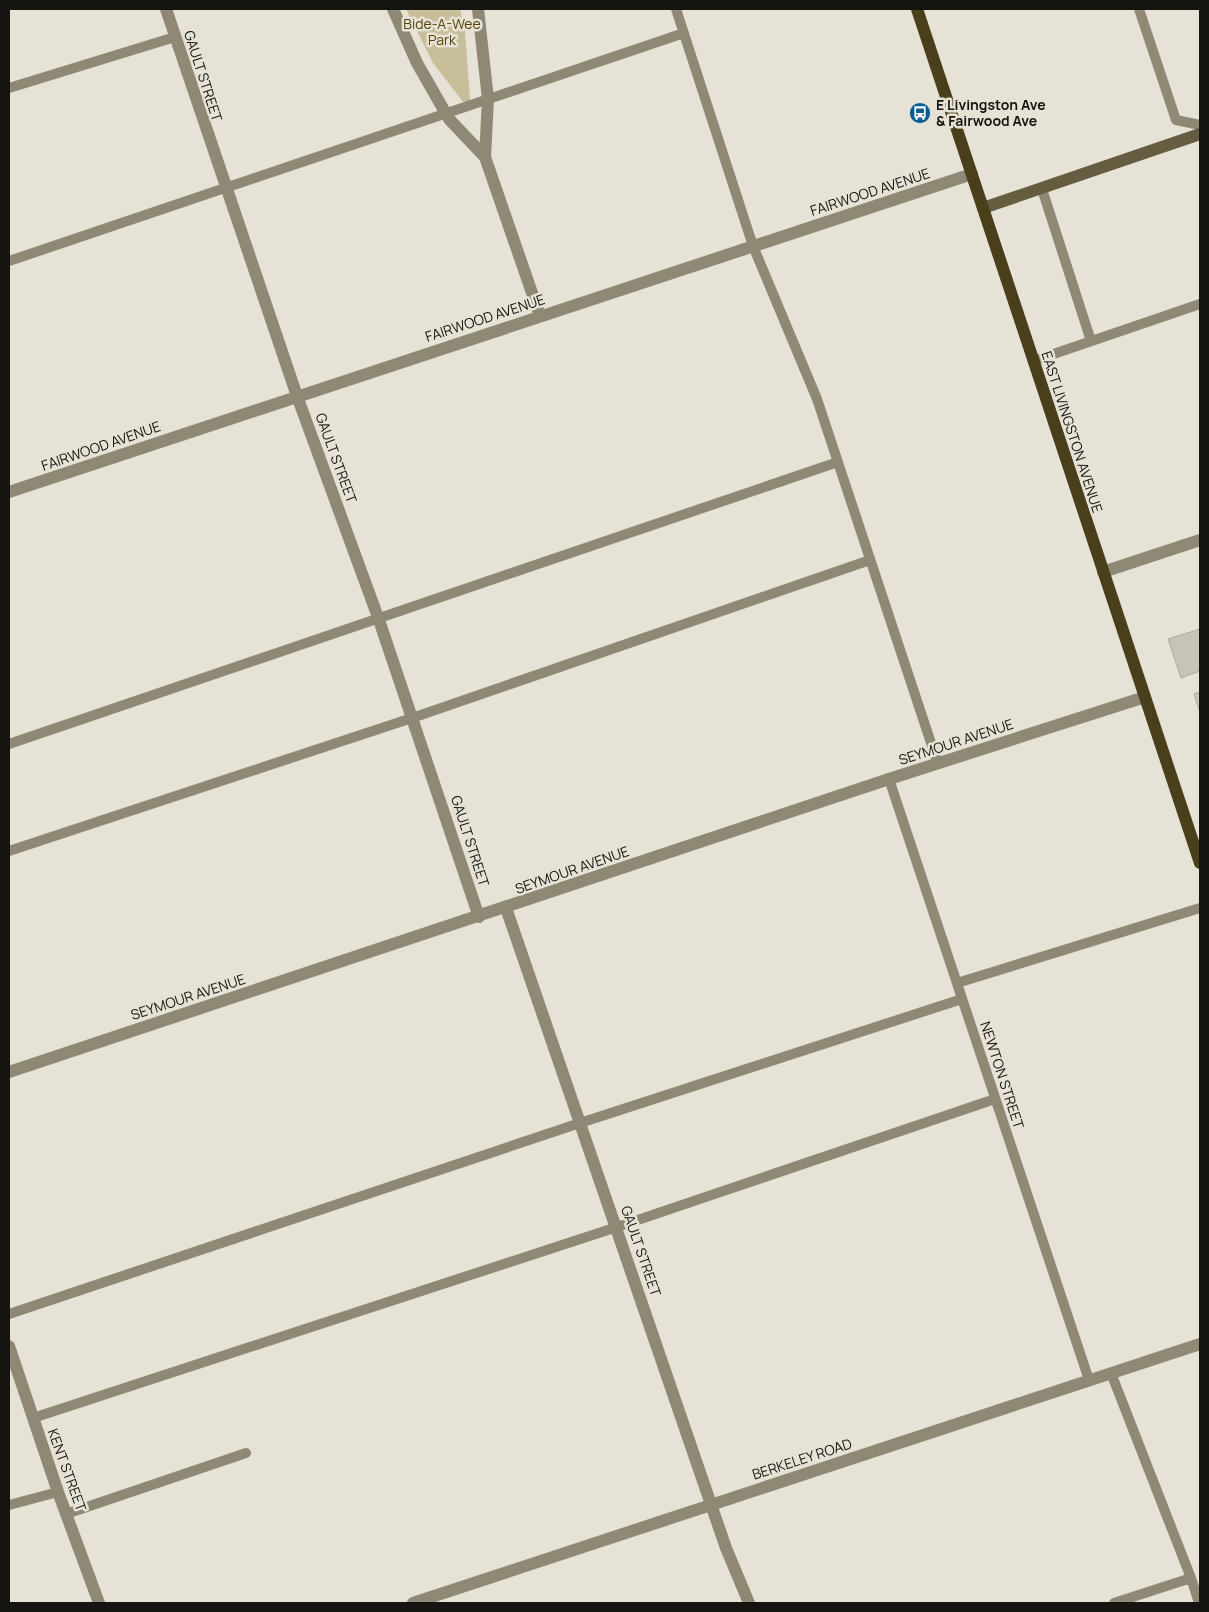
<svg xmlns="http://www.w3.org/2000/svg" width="1209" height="1612" viewBox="0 0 1209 1612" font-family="Manrope,sans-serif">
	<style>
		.green { fill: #c9be9a }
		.building { fill: #c7c3b7; stroke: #aeaa9f }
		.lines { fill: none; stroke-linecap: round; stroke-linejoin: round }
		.lane { stroke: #8e8874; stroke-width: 10 }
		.street { stroke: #8e8874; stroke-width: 12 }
		.secondary { stroke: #665d41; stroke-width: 12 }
		.primary { stroke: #4a3f1b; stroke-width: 12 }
		.labels { text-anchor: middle; stroke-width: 5; stroke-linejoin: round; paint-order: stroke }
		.park-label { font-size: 14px; fill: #56460b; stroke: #e6e2d5 }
		.street-label { font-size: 14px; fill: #151410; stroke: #e6e2d5 }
		.poi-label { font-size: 14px; font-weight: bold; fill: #151410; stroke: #e6e2d5; text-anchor: start }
	</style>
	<rect width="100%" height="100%" fill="#e6e2d5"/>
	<path class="green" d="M406,9H460L465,31L471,112L433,63Z"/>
	<path class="building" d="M1200,629V671L1181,678L1168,639Z
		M1200,692V713L1194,694Z"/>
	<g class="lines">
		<path class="lane" d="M676,9L753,246L817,399L938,764
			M1139,9L1176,120L1200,125
			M9,88L175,37
			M1042,189L1091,341
			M9,261L684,33
			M1033,361L1200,304
			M9,744L838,462
			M889,779L1089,1380
			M9,851L412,718L870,560
			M957,983L1200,908
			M9,1314L580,1123L962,999
			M1111,1373L1191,1578L1114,1603
			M33,1418L617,1227L995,1099
			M9,1505L58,1492
			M66,1514L246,1453
			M1191,1578L1199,1603"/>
		<path class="street" d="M166,9L297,396L379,620L479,917
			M393,9L417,63L449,119L485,157
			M478,9L488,99L485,157L540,316
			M9,492L972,174
			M1103,572L1200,540
			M506,908L726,1548L749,1603
			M9,1072L889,779L1145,697
			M9,1346L58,1492L99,1603
			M413,1603L1200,1344"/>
		<path class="secondary" d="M983,208L1200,134"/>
		<path class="primary" d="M917,9L1200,863"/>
	</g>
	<defs>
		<g id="bus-disc" transform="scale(1.125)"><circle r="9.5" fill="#085e90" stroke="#e6e2d5"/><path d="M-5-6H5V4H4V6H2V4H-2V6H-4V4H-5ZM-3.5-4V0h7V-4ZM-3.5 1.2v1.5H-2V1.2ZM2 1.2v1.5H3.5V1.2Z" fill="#fff"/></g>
	</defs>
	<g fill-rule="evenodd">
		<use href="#bus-disc" x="920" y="113"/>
	</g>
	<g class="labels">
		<g class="park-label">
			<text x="442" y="29">Bide-A-Wee<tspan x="442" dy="16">Park</tspan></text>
		</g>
		<g class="street-label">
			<text transform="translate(203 76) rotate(72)" y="5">GAULT STREET</text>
			<text transform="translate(870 192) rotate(-18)" y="5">FAIRWOOD AVENUE</text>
			<text transform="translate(485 318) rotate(-18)" y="5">FAIRWOOD AVENUE</text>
			<text transform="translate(1072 432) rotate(72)" y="5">EAST LIVINGSTON AVENUE</text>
			<text transform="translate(101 446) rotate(-19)" y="5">FAIRWOOD AVENUE</text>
			<text transform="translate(336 458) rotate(70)" y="5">GAULT STREET</text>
			<text transform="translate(956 742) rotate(-18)" y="5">SEYMOUR AVENUE</text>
			<text transform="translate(470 841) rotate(72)" y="5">GAULT STREET</text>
			<text transform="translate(572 870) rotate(-19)" y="5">SEYMOUR AVENUE</text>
			<text transform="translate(188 997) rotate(-18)" y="5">SEYMOUR AVENUE</text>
			<text transform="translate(1002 1075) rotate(72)" y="5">NEWTON STREET</text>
			<text transform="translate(641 1251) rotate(71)" y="5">GAULT STREET</text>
			<text transform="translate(802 1459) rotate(-18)" y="5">BERKELEY ROAD</text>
			<text transform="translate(67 1470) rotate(70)" y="5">KENT STREET</text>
		</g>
		<g class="poi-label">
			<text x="936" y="110">E Livingston Ave<tspan x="936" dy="16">&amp; Fairwood Ave</tspan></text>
		</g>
	</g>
	<rect width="1209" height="1612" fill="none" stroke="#151410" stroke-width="20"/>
</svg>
